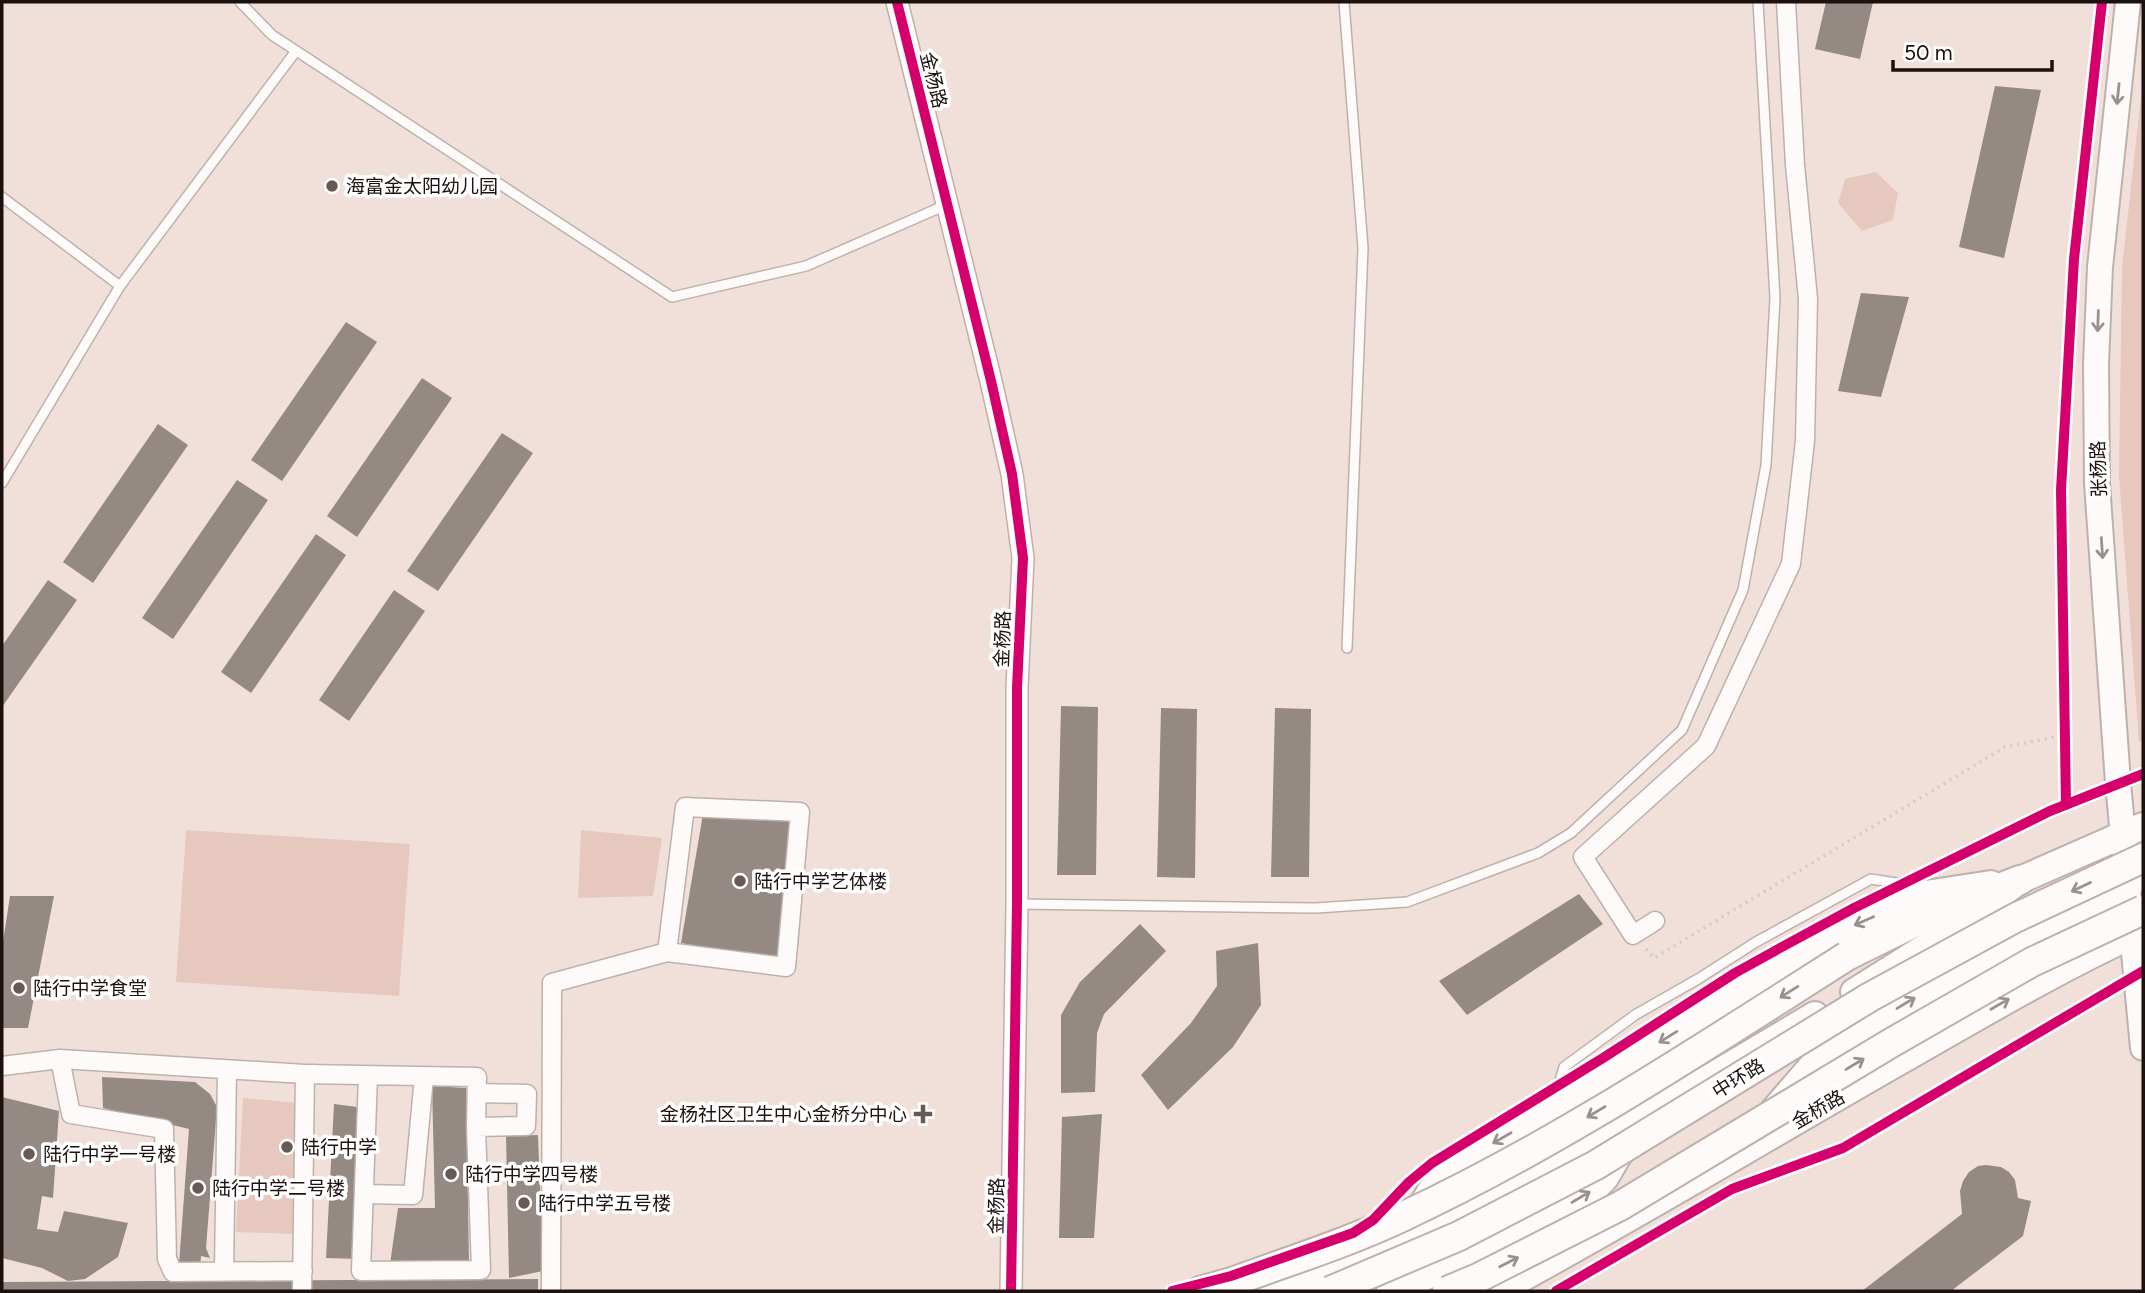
<svg xmlns="http://www.w3.org/2000/svg" width="2145" height="1293" viewBox="0 0 2145 1293" font-family="Figtree,'Noto Sans SC',sans-serif">
	<style>
		.green { fill: #e7c8be }
		.building { fill: #958984 }
		.lines { fill: none; stroke-linecap: round; stroke-linejoin: round }
		.service-casing { stroke: #beb1ac; stroke-width: 12 }
		.minor-casing { stroke: #beb1ac; stroke-width: 21 }
		.tertiary-casing { stroke: #beb1ac; stroke-width: 24 }
		.secondary-casing { stroke: #beb1ac; stroke-width: 28 }
		.primary-casing { stroke: #beb1ac; stroke-width: 30 }
		.trunk-casing { stroke: #beb1ac; stroke-width: 32 }
		.path { stroke: #cfcbc9; stroke-width: 3.5; stroke-dasharray: 2 5; stroke-linecap: butt }
		.service { stroke: #fdfaf9; stroke-width: 9 }
		.minor { stroke: #fdfaf9; stroke-width: 18 }
		.tertiary { stroke: #fdfaf9; stroke-width: 21 }
		.secondary { stroke: #fdfaf9; stroke-width: 24 }
		.primary { stroke: #fdfaf9; stroke-width: 26 }
		.trunk { stroke: #fdfaf9; stroke-width: 28 }
		.trunk-bridge-casing { stroke: #beb1ac; stroke-width: 32; stroke-linecap: butt }
		.trunk-bridge { stroke: #fdfaf9; stroke-width: 28 }
		.cycleway-casing { stroke: #fff; stroke-width: 15 }
		.cycleway { stroke: #d6006c; stroke-width: 10 }
		.oneway { stroke: #98918f }
		.poi-dot { fill: #675955; stroke: #fff; stroke-width: 2.5 }
		.labels { text-anchor: middle; stroke-width: 7; stroke-linejoin: round; paint-order: stroke }
		.street-label { font-size: 19px; fill: #1c110e; stroke: #fff }
		.poi-label { font-size: 19px; fill: #1c110e; stroke: #fff; text-anchor: start }
	</style>
	<rect width="100%" height="100%" fill="#f1e0da"/>
	<path class="green" d="M2143,78V741L2139,742L2119,476L2122,268Z
		M1876,172L1898,193L1893,220L1862,231L1838,203L1845,179Z
		M186,830L410,844L399,996L176,982Z
		M581,830L662,838L653,896L578,898Z
		M243,1098L300,1103L294,1234L236,1232Z"/>
	<path class="building" d="M1826,2H1873L1860,59L1815,49Z
		M1995,86L2041,90L2004,258L1959,247Z
		M1861,293L1909,297L1881,397L1838,391Z
		M346,322L377,342L282,481L251,460Z
		M422,378L452,398L357,537L327,516Z
		M158,424L188,445L93,583L63,562Z
		M502,433L533,453L438,591L407,571Z
		M237,480L268,500L173,639L142,618Z
		M316,534L346,555L251,693L221,672Z
		M48,580L77,600L2,707V646Z
		M394,590L425,611L349,721L319,700Z
		M1061,706L1098,707L1096,875H1057Z
		M1161,708L1197,709L1195,878L1157,877Z
		M1275,708L1311,709L1309,877H1271Z
		M703,814L798,819L778,962L681,943Z
		M1579,894L1603,924L1467,1015L1439,981Z
		M10,896H54L28,1028H2V948Z
		M1140,924L1166,951L1104,1014L1097,1033L1095,1092L1061,1093V1015L1080,982Z
		M1258,943L1261,1005L1233,1047L1168,1110L1141,1075L1191,1023L1217,986L1216,951Z
		M102,1077L195,1082L210,1094L217,1107L206,1248L210,1258L201,1256L200,1270L179,1264L189,1129L103,1108Z
		M432,1086L466,1088L469,1263L437,1260L390,1264L398,1208H435Z
		M2,1097L59,1111L53,1198L42,1196L37,1229L58,1232L64,1211L128,1223L118,1257L85,1279L68,1281L42,1268L2,1258Z
		M334,1104L365,1108L357,1259L326,1258Z
		M1102,1114L1094,1238H1059L1062,1117Z
		M538,1135L543,1271L509,1278L506,1136Z
		M1986,1165L2001,1167L2009,1172L2015,1180L2018,1198L2031,1201L2023,1236L1951,1291H1862L1962,1214L1960,1191L1963,1181L1969,1172L1978,1166Z
		M538,1279V1291H2V1282Z"/>
	<g class="lines">
		<g class="service-casing">
			<path id="service" d="M240,2L272,35L672,297L806,266L946,205
				M1344,2L1363,248L1347,648
				M2,197L120,286
				M2,483L120,286L296,51
				M1017,904L1316,908L1407,902L1538,853L1571,833L1682,730L1743,590L1766,465L1775,298L1758,2
				M1560,1098L1559,1084L1564,1067L1635,1015L1698,979L1756,942L1871,879L1902,884L1918,891"/>
		</g>
		<g class="minor-casing">
			<path id="minor" d="M1655,921L1633,935L1583,857L1706,746L1791,564L1805,441L1808,299L1795,165L1786,2
				M2,1066L60,1059
				M358,1075L368,1076L361,1271L481,1270L476,1127L526,1126L527,1094L477,1093
				M364,1194L413,1195L424,1077
				M224,1271L227,1070
				M303,1271L173,1272L167,1259L164,1129L71,1114L60,1059L305,1074L477,1077L476,1127
				M302,1291L305,1074H316
				M551,1291L552,983L667,952L786,967L800,812L685,807L667,952"/>
		</g>
		<g class="tertiary-casing">
			<path id="tertiary" d="M897,2L991,381L1012,474L1023,558L1017,688V904L1011,1291"/>
		</g>
		<g class="secondary-casing">
			<path id="secondary" d="M2128,2L2100,267L2096,364L2097,483L2118,783L2143,1048"/>
		</g>
		<g class="primary-casing">
			<path id="primary" d="M1854,992L1948,933L2020,880L2143,826
				M1774,1110L1812,1066L1837,1044L1929,990L2024,939L2087,909L2127,886L2143,873
				M1419,1211L1430,1192L1451,1171L1472,1155L1576,1094L1835,934L1926,894L1991,884
				M1458,1237L1416,1281L1496,1244L1589,1194L1605,1178L1625,1144
				M1253,1291L1301,1277L1488,1205L1569,1161L1815,1015
				M1390,1291L1416,1281
				M1494,1291L1513,1283C1647,1210 1777,1131 1909,1056C1986,1012 2062,967 2143,930"/>
		</g>
		<g class="trunk-casing">
			<path id="trunk" d="M1847,956L1932,914L2020,880
				M1200,1291L1232,1282
				M1301,1291L1353,1277"/>
		</g>
		<path class="path" d="M1646,949L1654,958L2005,747L2065,735"/>
		<use href="#service" class="service"/>
		<use href="#minor" class="minor"/>
		<use href="#tertiary" class="tertiary"/>
		<use href="#secondary" class="secondary"/>
		<use href="#primary" class="primary"/>
		<use href="#trunk" class="trunk"/>
		<g class="trunk-bridge-casing">
			<path id="trunk-bridge" d="M1232,1282C1289,1261 1347,1243 1402,1217C1558,1144 1702,1048 1847,956
				M1330,1291L1459,1236L1596,1165L1870,997L2015,918L2143,858
				M1447,1291L1478,1278L1620,1206L1891,1043L2032,962L2143,910"/>
		</g>
		<use href="#trunk-bridge" class="trunk-bridge"/>
		<g class="cycleway-casing">
			<path id="cycleway" d="M897,2L991,381L1012,474L1023,558L1017,688V904L1011,1291
				M2066,805L2061,490L2074,259L2102,2
				M1172,1291L1231,1276L1353,1233L1373,1220L1409,1182L1432,1163L1603,1058L1735,973L1780,948L1854,908L2050,811L2143,774
				M1556,1291L1732,1189L1843,1148L2143,971"/>
		</g>
		<use href="#cycleway" class="cycleway"/>
	</g>
	<defs><path id="oneway-shaft" d="M-6 0H5M1.5-3L5.5 0L1.5 3" fill="none" stroke-width="1.6" stroke-linecap="round" stroke-linejoin="round" transform="scale(1.75)"/></defs>
	<g class="oneway">
		<use href="#oneway-shaft" transform="translate(2118 94) rotate(96)"/>
		<use href="#oneway-shaft" transform="translate(2098 321) rotate(92)"/>
		<use href="#oneway-shaft" transform="translate(2102 548) rotate(86)"/>
		<use href="#oneway-shaft" transform="translate(2081 887) rotate(155)"/>
		<use href="#oneway-shaft" transform="translate(1864 921) rotate(156)"/>
		<use href="#oneway-shaft" transform="translate(1789 992) rotate(148)"/>
		<use href="#oneway-shaft" transform="translate(1906 1003) rotate(-31)"/>
		<use href="#oneway-shaft" transform="translate(2000 1004) rotate(-30)"/>
		<use href="#oneway-shaft" transform="translate(1668 1037) rotate(148)"/>
		<use href="#oneway-shaft" transform="translate(1855 1064) rotate(-31)"/>
		<use href="#oneway-shaft" transform="translate(1596 1112) rotate(149)"/>
		<use href="#oneway-shaft" transform="translate(1502 1138) rotate(150)"/>
		<use href="#oneway-shaft" transform="translate(1581 1197) rotate(-31)"/>
		<use href="#oneway-shaft" transform="translate(1509 1262) rotate(-27)"/>
	</g>
	<g class="poi-dot">
		<circle cx="332" cy="186" r="7"/>
		<circle cx="740" cy="881" r="7"/>
		<circle cx="19" cy="988" r="7"/>
		<path d="M919.5 1103.5h7v7h7v7h-7v7h-7v-7h-7v-7h7z"/>
		<circle cx="287" cy="1147" r="7"/>
		<circle cx="29" cy="1154" r="7"/>
		<circle cx="451" cy="1174" r="7"/>
		<circle cx="198" cy="1188" r="7"/>
		<circle cx="524" cy="1203" r="7"/>
	</g>
	<g class="labels">
		<g class="street-label">
			<text transform="translate(934 80) rotate(76)" y="7">金杨路</text>
			<text transform="translate(2098 469) rotate(-92)" y="7">张杨路</text>
			<text transform="translate(1002 639) rotate(-88)" y="7">金杨路</text>
			<text transform="translate(1738 1078) rotate(-32)" y="7">中环路</text>
			<text transform="translate(1818 1109) rotate(-30)" y="7">金桥路</text>
			<text transform="translate(996 1206) rotate(-89)" y="7">金杨路</text>
		</g>
		<g class="poi-label">
			<text x="346" y="193">海富金太阳幼儿园</text>
			<text x="754" y="888">陆行中学艺体楼</text>
			<text x="33" y="995">陆行中学食堂</text>
			<text x="907" y="1121" text-anchor="end">金杨社区卫生中心金桥分中心</text>
			<text x="301" y="1154">陆行中学</text>
			<text x="43" y="1161">陆行中学一号楼</text>
			<text x="465" y="1181">陆行中学四号楼</text>
			<text x="212" y="1195">陆行中学二号楼</text>
			<text x="538" y="1210">陆行中学五号楼</text>
		</g>
	</g>
	<rect width="2145" height="1293" fill="none" stroke="#1c110e" stroke-width="7"/>
	<path d="M1893 60v10h159v-10" fill="none" stroke="#1c110e" stroke-width="3.5"/>
	<text x="1904" y="60" font-size="21" fill="#1c110e" stroke="#ffffff" stroke-width="5" paint-order="stroke">50 m</text>
</svg>
